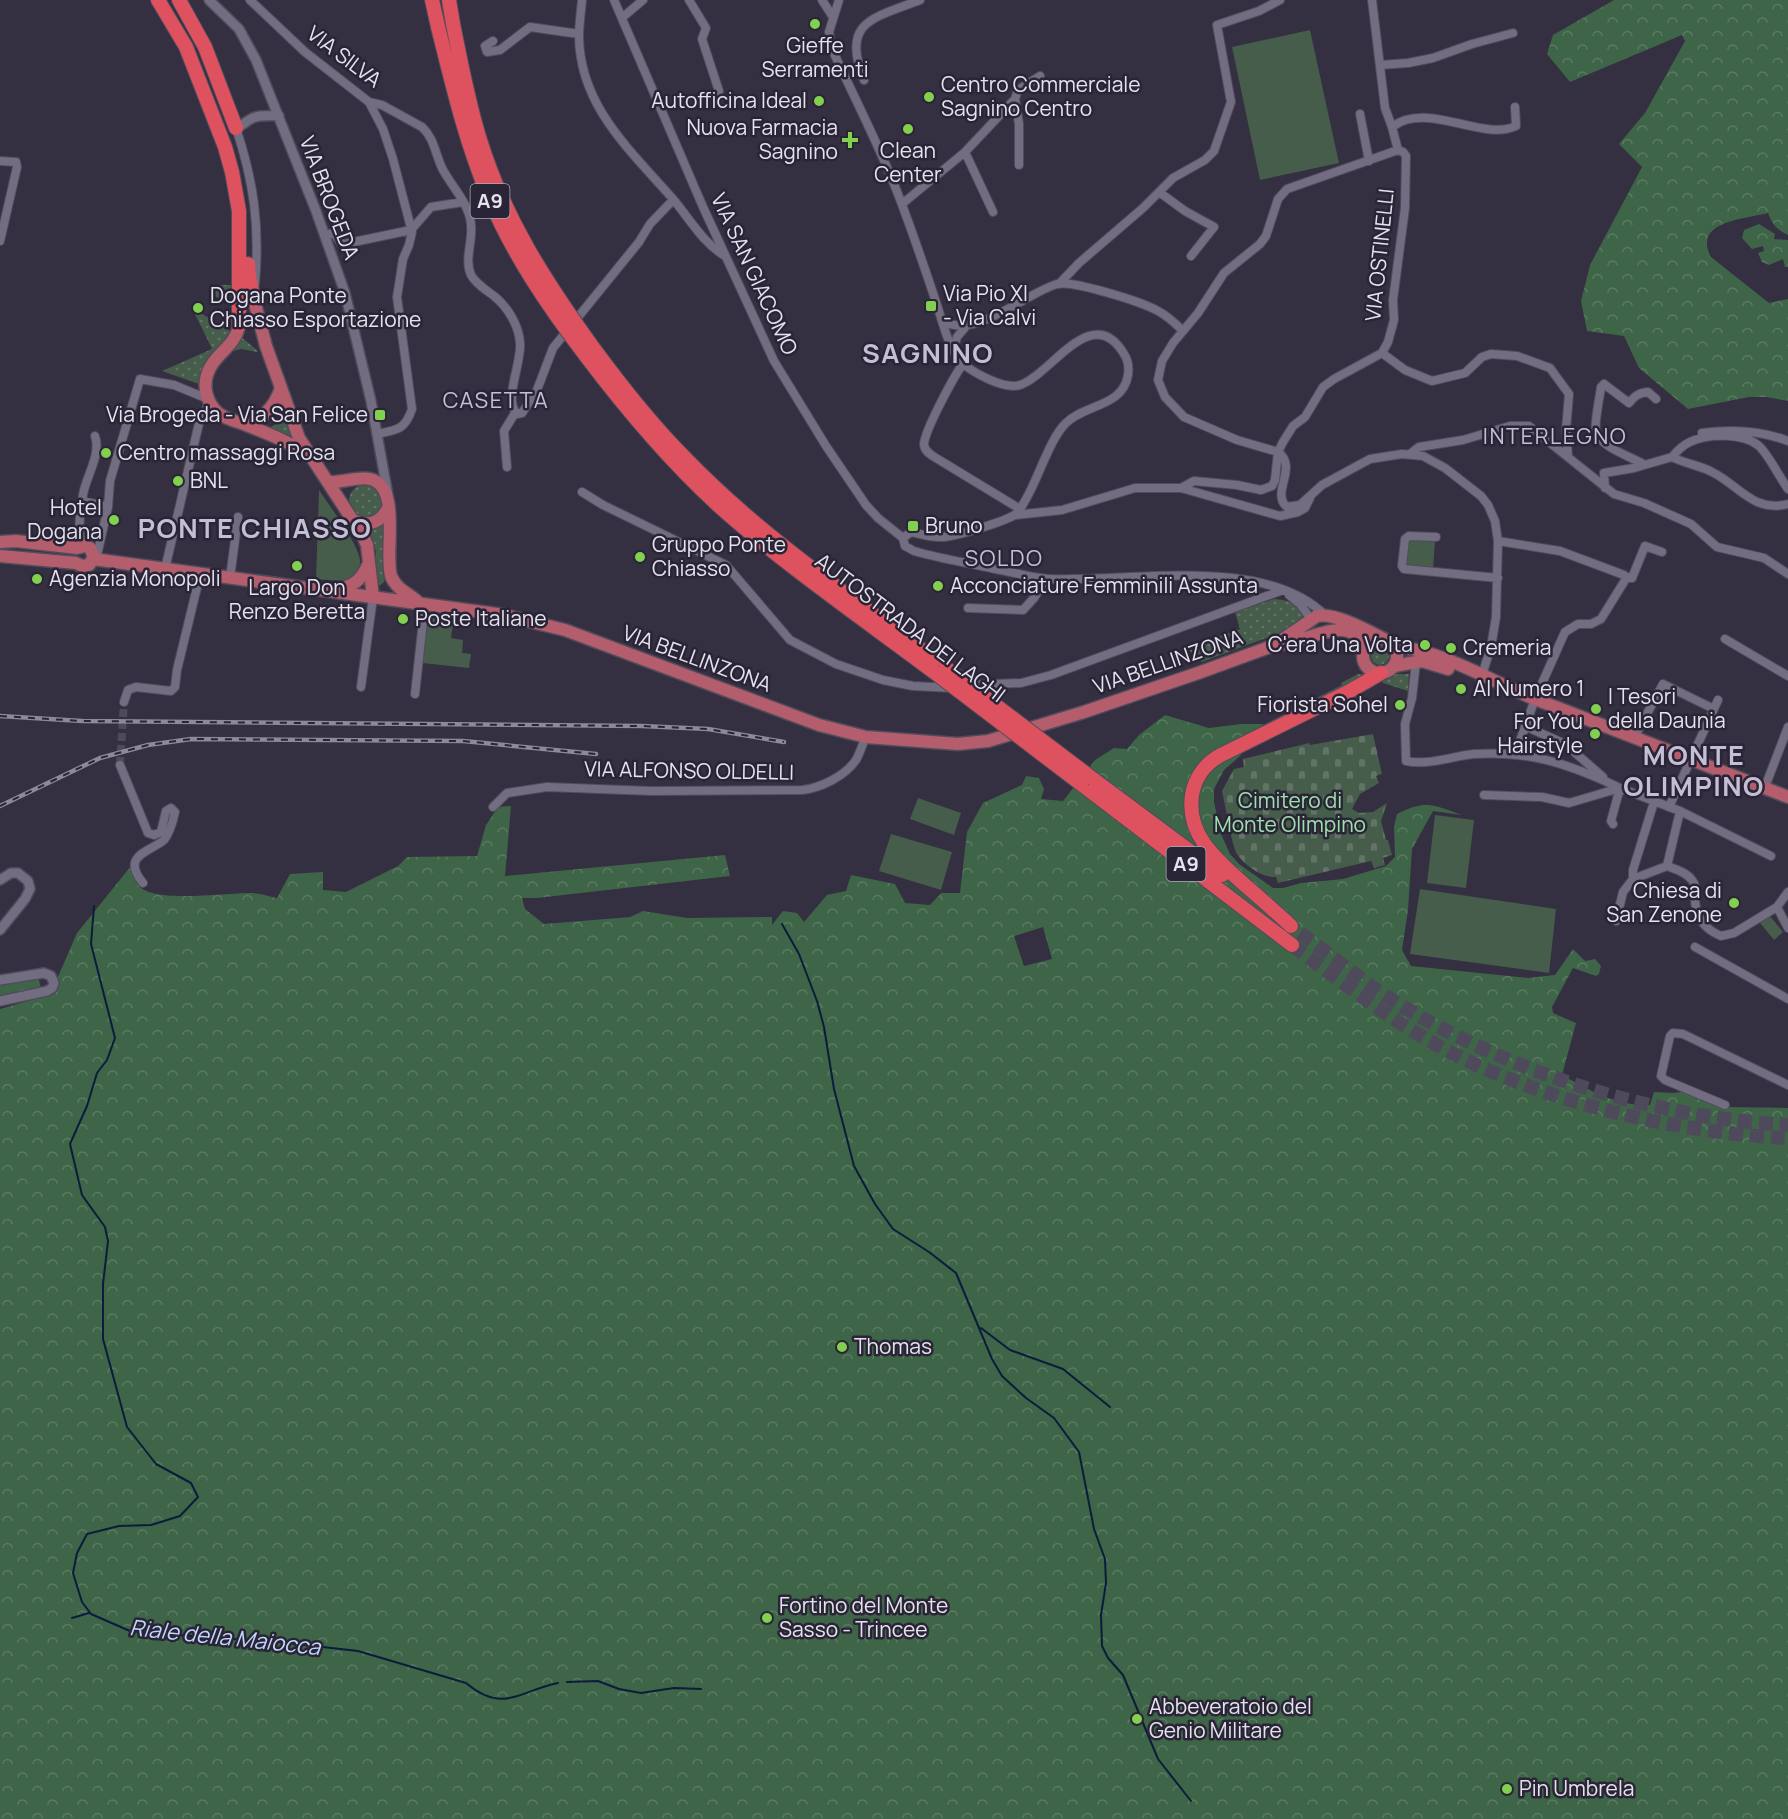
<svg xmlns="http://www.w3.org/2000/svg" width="1788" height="1819" viewBox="0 0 1788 1819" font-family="Manrope,sans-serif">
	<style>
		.grass { fill: url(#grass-dots) }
		.forest { fill: url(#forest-crowns); fill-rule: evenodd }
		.cemetery { fill: url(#cemetery-stones) }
		.park { fill: #465d4b }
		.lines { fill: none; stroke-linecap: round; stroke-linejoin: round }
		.stream { stroke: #0c1c3c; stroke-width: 2 }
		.minor-tunnel { stroke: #4f4a5b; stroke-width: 8; stroke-dasharray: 8 4; stroke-linecap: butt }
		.motorway-tunnel { stroke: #4f4a5b; stroke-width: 14; stroke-dasharray: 14 7; stroke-linecap: butt }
		.minor-casing { stroke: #504c5a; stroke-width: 10 }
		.tertiary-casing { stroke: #504c5a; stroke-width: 12 }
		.primary-casing { stroke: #504c5a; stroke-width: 15 }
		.motorway-casing { stroke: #504c5a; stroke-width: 16 }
		.minor { stroke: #736d82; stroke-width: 8 }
		.tertiary { stroke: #736d82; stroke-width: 9 }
		.primary { stroke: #b35d6d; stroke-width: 12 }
		.motorway { stroke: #de525f; stroke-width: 14 }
		.rail-casing { stroke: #8d8998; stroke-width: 4.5 }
		.rail { stroke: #2a2536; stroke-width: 2; stroke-dasharray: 7; stroke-linecap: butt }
		.motorway-bridge-casing { stroke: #504c5a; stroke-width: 16; stroke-linecap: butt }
		.motorway-bridge { stroke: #de525f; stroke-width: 14 }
		.poi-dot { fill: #82d04f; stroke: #2a2536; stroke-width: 2 }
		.labels { text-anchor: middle; stroke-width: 5; stroke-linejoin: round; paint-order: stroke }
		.shield { fill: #2a2536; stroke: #ada9b6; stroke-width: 1.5 }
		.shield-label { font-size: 20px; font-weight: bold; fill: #e5e2ed }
		.poi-label { font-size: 21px; fill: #e5e2ed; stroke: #2a2536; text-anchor: start }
		.street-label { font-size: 21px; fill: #e5e2ed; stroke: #2a2536 }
		.park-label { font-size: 21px; fill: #9fe0ad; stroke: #2a2536 }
		.neighbourhood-label { font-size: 22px; letter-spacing: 1.5px; fill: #c5bfd6; stroke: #2a2536 }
		.water-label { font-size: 22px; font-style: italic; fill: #c1d6fc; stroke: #2a2536 }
		.district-label { font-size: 27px; font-weight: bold; letter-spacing: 1.5px; fill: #c5bfd6; stroke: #2a2536 }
	</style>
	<defs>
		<pattern id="grass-dots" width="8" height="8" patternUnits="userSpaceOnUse" patternTransform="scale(1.5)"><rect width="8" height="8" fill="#465d4b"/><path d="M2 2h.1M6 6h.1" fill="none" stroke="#617465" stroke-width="1.8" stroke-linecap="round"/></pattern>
		<pattern id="forest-crowns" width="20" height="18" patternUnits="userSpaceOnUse" patternTransform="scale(1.5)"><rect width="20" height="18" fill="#3e6547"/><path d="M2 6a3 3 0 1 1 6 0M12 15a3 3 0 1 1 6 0" fill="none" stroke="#5a7b62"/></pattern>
		<pattern id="cemetery-stones" width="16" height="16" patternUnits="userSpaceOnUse" patternTransform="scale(1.5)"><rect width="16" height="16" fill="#465d4b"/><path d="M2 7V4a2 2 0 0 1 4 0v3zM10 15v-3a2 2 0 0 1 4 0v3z" fill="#617465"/></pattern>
	</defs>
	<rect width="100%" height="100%" fill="#342f41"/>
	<path class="grass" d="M221,285H235L229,295L219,298L212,295Z
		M195,314H202L232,332L202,385L162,371L212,349Z
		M240,336L258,351L257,352L241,349L226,353Z
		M285,414L294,441L267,429L276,424Z
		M349 501a17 17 0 1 1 34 0a17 17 0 1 1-34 0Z
		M386,520L385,578L384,582L380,585L375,584L376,551L366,528Z
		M1274,599C1287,600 1301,603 1304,617L1301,622L1293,628L1202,662L1187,648L1240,629L1235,612Z
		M1371 656a9 9 0 1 1 18 0a9 9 0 1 1-18 0Z
		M1358,674H1364L1367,676L1222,747L1220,739L1265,724L1342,685L1341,683Z
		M1391,674H1409L1408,691L1383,683L1381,679Z"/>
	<path class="forest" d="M1614,0H1788V235C1777,230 1772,224 1768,213C1745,219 1692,221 1711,257L1769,303L1788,299V401L1766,397H1749L1688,409L1639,368L1624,336L1587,331L1581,301L1590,265L1642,167L1619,144L1645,113L1685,41L1682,35L1570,82L1547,54L1553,35Z
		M1759,224L1775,234L1774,239L1788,240V267H1785L1783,259L1769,265L1762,262L1758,253L1764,251L1763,246L1752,249L1742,238L1744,230Z
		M1165,715L1209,728L1241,724H1263L1240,756L1224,770L1214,789V802L1221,834L1230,854L1239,864L1273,888H1283L1301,883L1343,879L1386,866L1395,857L1394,827L1397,814C1426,799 1434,805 1462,815L1433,811L1412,849L1408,910L1402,950L1411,966L1528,978L1555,975L1573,949L1585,961L1595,959L1601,966L1599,974L1596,976L1573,968L1552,1007L1553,1013L1576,1023L1562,1075C1591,1091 1615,1106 1650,1105L1654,1092L1674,1093L1687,1091L1726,1107L1788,1108V1819H0V1009L45,996L57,979L77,933L131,866C132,874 134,881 140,887C157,903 227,893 250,893C259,893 268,896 277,898L290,874L323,872V890L346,892L398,866L407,857L477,856L486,825L498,807L511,806L505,876L725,855L730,876L537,898H522L525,909L544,924L630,917L643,911L687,918L772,917V925L783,911L797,913L804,922L827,895L846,891L851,875L895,884L905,903L930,905L941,893H960L967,832L983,803L1022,785L1026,776L1039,778L1044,789L1041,799L1063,801L1095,760L1114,748L1127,749L1139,735ZM1043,927L1052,959L1024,966L1014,936Z
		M38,977L41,988L0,997V984Z"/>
	<path class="cemetery" d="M1373,734L1382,774L1376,776L1379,783L1360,794L1352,809L1359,813L1373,812L1387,803L1381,821L1386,840H1388L1392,855L1383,858L1385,865L1374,868L1371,861L1278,883L1276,877C1263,878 1245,866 1237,854C1232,847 1225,803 1222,791L1234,769L1244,767L1243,759L1309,743L1310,745Z"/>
	<path class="park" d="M1310,30L1339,163L1260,180L1232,47Z
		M319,490C328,504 362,548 360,563C359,570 354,575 350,580L340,581L316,579Z
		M1411,538L1435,540L1433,570L1407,568L1405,564L1408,541Z
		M428,613L454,616L451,638L463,640L462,653L471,654L469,668L422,663Z
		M918,798L961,813L954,835L910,819Z
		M1435,815L1474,820L1466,888L1427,883Z
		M891,834L952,852L941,890L879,871Z
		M1420,889L1556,909L1549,973L1410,954Z
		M1769,915L1783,932L1774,940L1760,923Z"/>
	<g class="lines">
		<path class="stream" d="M94,906L91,944L115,1038L107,1060L97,1073L87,1106L70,1144L82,1195L105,1227L108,1241L103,1284V1339L127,1427L156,1464L191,1483L198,1497L180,1516L151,1525L119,1526L87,1534L77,1553L73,1573L82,1602L91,1614L130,1631L215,1638L270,1641L358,1651L466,1683C503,1714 519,1691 558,1683
			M782,924L799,954L817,1001L824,1027L834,1089L854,1166L875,1204L893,1229L929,1252L956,1273L992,1359L1002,1376L1026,1398L1054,1418L1079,1452L1094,1529L1105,1559L1106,1583L1101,1615L1102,1646L1108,1658L1123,1675L1158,1759L1191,1801
			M981,1328L1010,1350L1063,1369L1110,1407
			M72,1618L89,1613
			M567,1682L598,1681L619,1689L641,1693L674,1688L701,1689"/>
		<path class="minor-tunnel" d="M120,765L124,702"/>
		<path class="motorway-tunnel" d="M1300,933C1331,955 1360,980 1392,1000C1510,1073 1650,1117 1788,1125
			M1292,945C1342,982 1391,1021 1446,1050C1545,1102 1676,1133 1788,1138"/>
		<g class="minor-casing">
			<path id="minor" d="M250,0L305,52L369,102L382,105L422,127C434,138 435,153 442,168C451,186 470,204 471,225C473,241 464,259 471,275C476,284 486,290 494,296C508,307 519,326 520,343C522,363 503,400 517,414L522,413L537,390L553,348L639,242L650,224L673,200
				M582,0C581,12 579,24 579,37C580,106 630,150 673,199C689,218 703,243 725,256
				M614,0L703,207L774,361L826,446L866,505L878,518L903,538
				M689,0L706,28L702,39L719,91L717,100
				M822,0L833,17
				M839,0L829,32L832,49C853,95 877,141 896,189C911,227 924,266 937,305C942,320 950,353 962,363C974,373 1004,390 1020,385C1051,375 1092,300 1124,354C1128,360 1129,368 1128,375C1123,407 1085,404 1066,423C1050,438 1038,479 1026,499C1023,504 1020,511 1016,514C1007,521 954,537 942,537C931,538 921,534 911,532L903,538
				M623,17L643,0
				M493,41L485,46L487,52L500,50L530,27L579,34
				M1380,65L1408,63L1433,58L1472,44L1513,33
				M864,80C840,21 874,18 920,0
				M1015,99L1019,124V165
				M369,102L383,129L393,159L412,232L409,245L403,259L397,297L412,409C405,430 397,430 377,434
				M1360,114L1369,161
				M1392,127C1426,100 1483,142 1516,126L1515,107
				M236,128C254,182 260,227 255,284
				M965,152L993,212
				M0,161L16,162L17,167L0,241
				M1159,192L1185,211L1214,227L1191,256
				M902,204L965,152L1015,99L1018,90L1040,76
				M411,230L431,207L463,202
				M324,235L334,233L340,242L344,244L411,230
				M1059,284L1079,263L1143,208L1173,178L1205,160L1214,151L1231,102L1217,25L1259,11L1280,0
				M943,321C975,340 1026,293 1057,284C1073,280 1142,302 1158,311C1168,316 1176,324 1183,331
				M954,348L957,337L968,324
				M1382,353L1405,370L1432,381L1465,373L1482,357L1491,354L1517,356L1550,368L1569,394L1566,430L1568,456
				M963,364C954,376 925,430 924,444C924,451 931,455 936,458L1020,509
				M1702,433C1731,429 1760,430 1788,441
				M1278,452L1237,440L1184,417L1165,397L1158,380L1162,361L1173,343L1198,313L1224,273L1260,244L1266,236L1278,199L1287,189L1398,150
				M1278,452C1299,467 1270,493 1287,507L1300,505L1322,485L1370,459L1402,454L1423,456L1445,468L1481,496L1488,505L1495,521L1498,541L1496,617L1491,647L1480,681
				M1410,454L1419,447L1463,440L1510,426H1529L1614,494L1644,503L1691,524L1717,547L1764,558L1788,574
				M1672,457C1677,451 1683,445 1690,442C1708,433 1744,433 1759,446C1768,454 1780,478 1788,489
				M1643,464C1630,456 1601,448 1596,431C1594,421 1600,397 1601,387L1604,384L1629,403C1635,396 1638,393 1648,392L1656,399
				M507,467L504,431L515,413
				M1181,488L1194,481L1237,485L1261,490L1272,486L1275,480L1278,452L1283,442L1293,426L1305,417L1323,387L1334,379L1382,353L1388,342L1394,320L1393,300L1405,208L1406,156L1403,152L1398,150L1392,127L1385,108L1372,0
				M1605,488L1604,473L1634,468L1672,457C1686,464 1699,465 1712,472C1739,485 1753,513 1788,504
				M582,492L603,505L726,565L790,640L836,664L883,680L913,686L953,688
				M83,501L108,507
				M1015,515L1062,510L1135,488H1181L1280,516L1298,512L1305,508L1310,498
				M1436,537L1409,536L1405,539L1402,566L1404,569L1498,578
				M903,538L905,546L914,551C941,559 969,563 995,569C1013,572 1031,578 1049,579C1129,583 1262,554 1325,615
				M1498,541L1560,551L1624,575
				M82,546C77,528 80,508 84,490C88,474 101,453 95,436
				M96,560L108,507L110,481L140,379L174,385L208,399
				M165,569L200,419L210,402
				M230,578L238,517
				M1289,595L1301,605L1312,621
				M968,608L1023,610L1034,598L1046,579
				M1725,639L1788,676
				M1416,662L1412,698L1405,724L1406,761C1427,766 1453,756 1474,754C1529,750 1572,765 1620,788L1611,821L1613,824
				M970,685L1021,683L1051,675L1283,590
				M361,687L373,597
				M415,694L425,603
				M124,702L128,690L136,687L171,691L175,687L177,670L200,575
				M1525,726L1565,744L1603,777
				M1635,736L1663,684L1714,709
				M1515,755L1535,699L1565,632L1578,624H1591L1601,619L1627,577L1632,578L1645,546L1662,552
				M120,765L148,833L154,835L161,832L166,811L171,808L175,812C173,821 170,833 164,840C150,852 120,855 143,883
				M1765,787L1788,727
				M1484,795L1542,797L1569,803L1620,788L1680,811L1771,856
				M493,807L507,793L547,787L651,791L802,790C821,788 845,776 856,760C860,753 862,745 866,737
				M1669,807L1718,700
				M1667,866L1680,811
				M1633,879L1667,866C1675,869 1686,872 1692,880C1697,886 1695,891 1695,898C1695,917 1704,929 1721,936L1734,933L1777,907L1788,892
				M1777,907L1788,928
				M1616,921L1623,892L1633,879V870L1654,802
				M1695,947L1788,999
				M1725,1105L1665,1080L1661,1076L1670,1036L1673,1033L1683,1034L1788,1085"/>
		</g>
		<g class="tertiary-casing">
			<path id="tertiary" d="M209,0L239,29L256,60L316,211L345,293L371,401L388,495
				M236,128C242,126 244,123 249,120C257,114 269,116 279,116
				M0,880L11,873H18L28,881L30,889L25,899L0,930
				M0,980L44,973L51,976L54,983L52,988L47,991L0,1001"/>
		</g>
		<g class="primary-casing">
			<path id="primary" d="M254,300L266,346L299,438L363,536L367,545L373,597
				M239,325C236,347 213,354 207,375C203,388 207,403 218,413C226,419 235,421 244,424C265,433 287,440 306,454
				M239,422C262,422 274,408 281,388
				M329,482C341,483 360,476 370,479C402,486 384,553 391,576C396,589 408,593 417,601
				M355,521C369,527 381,522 388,508
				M0,542L16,541L77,548L85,546L90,548L94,557L89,565L82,566L76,563L0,556
				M93,559L504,615L565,630L819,725L866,737L958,744L988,741L1084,712L1201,672L1275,645C1280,644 1285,644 1289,643C1311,639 1352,613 1365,648
				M338,589C354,586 361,580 368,565
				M1363 656a17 17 0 1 1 34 0a17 17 0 1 1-34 0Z
				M1276,644L1317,616C1335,612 1370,632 1386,640
				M1394,646C1446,652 1488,680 1535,699L1788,797
				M1394,666L1422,661L1448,669"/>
		</g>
		<g class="motorway-casing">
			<path id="motorway" d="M158,0L186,47L225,147L232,172L239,211V325
				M179,0L205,47L236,128
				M432,0L438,27
				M449,0L453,24
				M248,264L249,277L254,300
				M594,349C622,387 652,425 685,458C762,538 857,601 946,668
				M586,356C626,409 669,460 718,505C785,565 862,618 934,672
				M1093,779L1222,875
				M1081,784L1292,945
				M1291,926C1276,912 1261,899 1246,886C1218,861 1186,836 1192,795C1195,777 1206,763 1221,755L1348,692L1381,673"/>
		</g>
		<use href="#minor" class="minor"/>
		<use href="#tertiary" class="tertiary"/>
		<use href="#primary" class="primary"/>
		<use href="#motorway" class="motorway"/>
		<g class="rail-casing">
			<path id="rail" d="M0,716L82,721L642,726L708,729L784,742
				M0,806L100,758L148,745L191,739L463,741L596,754"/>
		</g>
		<use href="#rail" class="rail"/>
		<g class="motorway-bridge-casing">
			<path id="motorway-bridge" d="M453,24C461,63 468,102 480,140C504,218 547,284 594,349
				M438,27C452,83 465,140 488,195C512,253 547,305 586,356
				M946,668L1093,779
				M934,672L1081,784"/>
		</g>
		<use href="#motorway-bridge" class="motorway-bridge"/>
	</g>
	<g class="poi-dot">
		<circle cx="815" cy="24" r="6"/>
		<circle cx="929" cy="97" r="6"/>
		<circle cx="819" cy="101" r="6"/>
		<circle cx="908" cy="129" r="6"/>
		<path d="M847 131h6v6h6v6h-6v6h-6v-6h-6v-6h6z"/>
		<rect x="925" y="300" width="12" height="12" rx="3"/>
		<circle cx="198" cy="308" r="6"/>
		<rect x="374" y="409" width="12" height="12" rx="3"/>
		<circle cx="106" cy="453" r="6"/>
		<circle cx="178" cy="481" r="6"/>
		<circle cx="114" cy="520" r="6"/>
		<rect x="907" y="520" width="12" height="12" rx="3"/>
		<circle cx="640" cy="557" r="6"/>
		<circle cx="297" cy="566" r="6"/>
		<circle cx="37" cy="579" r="6"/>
		<circle cx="938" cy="586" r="6"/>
		<circle cx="403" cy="619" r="6"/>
		<circle cx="1425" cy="645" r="6"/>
		<circle cx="1451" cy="648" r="6"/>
		<circle cx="1461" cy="689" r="6"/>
		<circle cx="1400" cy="705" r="6"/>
		<circle cx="1596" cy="709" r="6"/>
		<circle cx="1595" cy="734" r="6"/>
		<circle cx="1734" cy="903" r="6"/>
		<circle cx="842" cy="1347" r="6"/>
		<circle cx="767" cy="1618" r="6"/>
		<circle cx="1137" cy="1719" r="6"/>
		<circle cx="1507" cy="1789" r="6"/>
	</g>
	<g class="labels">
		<g class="shield">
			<rect x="470.5" y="184" width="39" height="34" rx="4.5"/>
			<rect x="1166.5" y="847" width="39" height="34" rx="4.5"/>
		</g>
		<g class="shield-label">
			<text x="490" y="208">A9</text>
			<text x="1186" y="871">A9</text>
		</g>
		<g class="poi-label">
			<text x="815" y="53" text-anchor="middle">Gieffe<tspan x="815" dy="24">Serramenti</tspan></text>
			<text x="941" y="92">Centro Commerciale<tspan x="941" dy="24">Sagnino Centro</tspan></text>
			<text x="807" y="108" text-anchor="end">Autofficina Ideal</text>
			<text x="838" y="135" text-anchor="end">Nuova Farmacia<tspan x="838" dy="24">Sagnino</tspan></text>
			<text x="908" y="158" text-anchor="middle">Clean<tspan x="908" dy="24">Center</tspan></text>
			<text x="943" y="301">Via Pio XI<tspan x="943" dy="24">- Via Calvi</tspan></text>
			<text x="210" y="303">Dogana Ponte<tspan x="210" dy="24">Chiasso Esportazione</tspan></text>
			<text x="368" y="422" text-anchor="end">Via Brogeda - Via San Felice</text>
			<text x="118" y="460">Centro massaggi Rosa</text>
			<text x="190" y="488">BNL</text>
			<text x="102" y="515" text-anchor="end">Hotel<tspan x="102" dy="24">Dogana</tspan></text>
			<text x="925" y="533">Bruno</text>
			<text x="652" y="552">Gruppo Ponte<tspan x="652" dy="24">Chiasso</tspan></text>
			<text x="49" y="586">Agenzia Monopoli</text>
			<text x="950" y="593">Acconciature Femminili Assunta</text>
			<text x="297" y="595" text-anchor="middle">Largo Don<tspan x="297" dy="24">Renzo Beretta</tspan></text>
			<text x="415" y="626">Poste Italiane</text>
			<text x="1413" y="652" text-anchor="end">C'era Una Volta</text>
			<text x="1463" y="655">Cremeria</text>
			<text x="1473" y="696">Al Numero 1</text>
			<text x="1608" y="704">I Tesori<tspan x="1608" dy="24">della Daunia</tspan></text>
			<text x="1388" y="712" text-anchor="end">Fiorista Sohel</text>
			<text x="1583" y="729" text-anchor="end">For You<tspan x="1583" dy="24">Hairstyle</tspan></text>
			<text x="1722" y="898" text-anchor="end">Chiesa di<tspan x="1722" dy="24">San Zenone</tspan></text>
			<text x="854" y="1354">Thomas</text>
			<text x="779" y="1613">Fortino del Monte<tspan x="779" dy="24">Sasso - Trincee</tspan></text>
			<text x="1149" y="1714">Abbeveratoio del<tspan x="1149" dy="24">Genio Militare</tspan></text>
			<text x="1519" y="1796">Pin Umbrela</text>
		</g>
		<g class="street-label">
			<text transform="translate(344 57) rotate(37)" y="7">VIA SILVA</text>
			<text transform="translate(329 198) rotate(69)" y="7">VIA BROGEDA</text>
			<text transform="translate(1380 255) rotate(-84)" y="7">VIA OSTINELLI</text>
			<text transform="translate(754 274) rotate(65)" y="7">VIA SAN GIACOMO</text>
			<text transform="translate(910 628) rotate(37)" y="7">AUTOSTRADA DEI LAGHI</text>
			<text transform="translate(697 659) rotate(20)" y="7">VIA BELLINZONA</text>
			<text transform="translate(1168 662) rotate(-19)" y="7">VIA BELLINZONA</text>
			<text transform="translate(689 771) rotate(1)" y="7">VIA ALFONSO OLDELLI</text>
		</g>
		<g class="park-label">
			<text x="1290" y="808">Cimitero di<tspan x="1290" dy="24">Monte Olimpino</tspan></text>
		</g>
		<g class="neighbourhood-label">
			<text x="496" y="408">CASETTA</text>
			<text x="1555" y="444">INTERLEGNO</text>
			<text x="1004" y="566">SOLDO</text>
		</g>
		<g class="water-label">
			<text transform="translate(225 1637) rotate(6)" y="8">Riale della Maiocca</text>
		</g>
		<g class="district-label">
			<text x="928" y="363">SAGNINO</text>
			<text x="255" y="538">PONTE CHIASSO</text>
			<text x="1694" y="765">MONTE<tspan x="1694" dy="31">OLIMPINO</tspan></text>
		</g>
	</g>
</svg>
